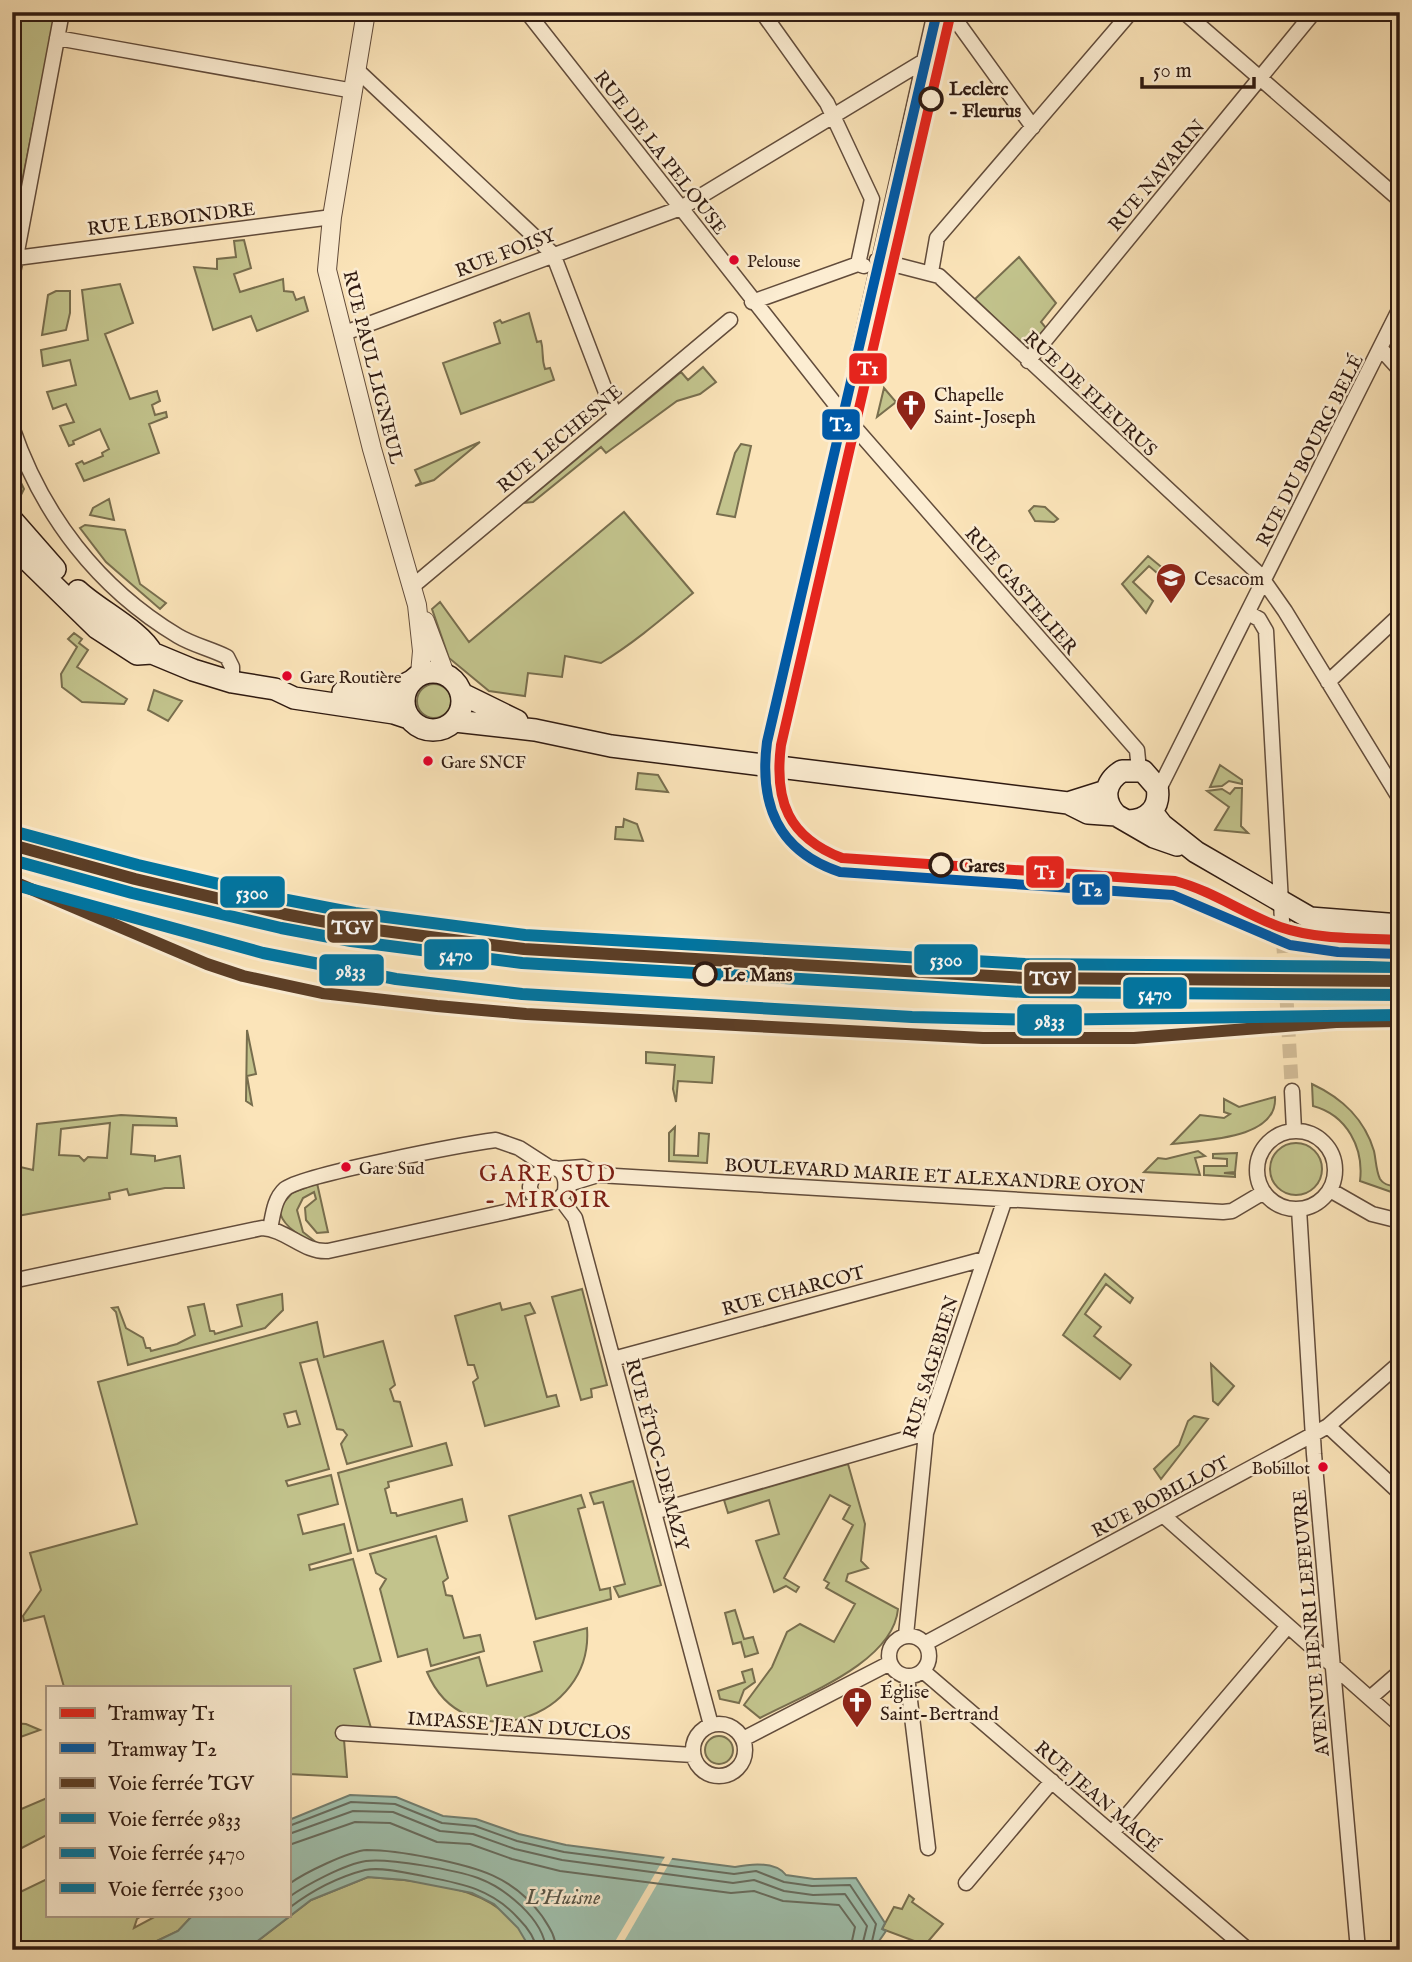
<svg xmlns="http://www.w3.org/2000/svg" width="1412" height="1962" viewBox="0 0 1412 1962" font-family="'IM FELL English',serif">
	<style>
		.green { fill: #c2c38c; stroke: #786e4e; stroke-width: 2; fill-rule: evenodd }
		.water { fill: #9fbfac; stroke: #727d6e; stroke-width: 2 }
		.pier { fill: #fbe4b9 }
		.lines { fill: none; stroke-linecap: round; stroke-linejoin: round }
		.shore { stroke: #676c5e; stroke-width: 2 }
		.minor-tunnel { stroke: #d2bc97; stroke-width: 14; stroke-dasharray: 14 7; stroke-linecap: butt }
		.minor-casing { stroke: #624c3b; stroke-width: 17 }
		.tertiary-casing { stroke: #624c3b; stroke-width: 20 }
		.secondary-casing { stroke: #2f1a11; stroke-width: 24 }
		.minor { stroke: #fcedd2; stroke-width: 14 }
		.tertiary { stroke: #fcedd2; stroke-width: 18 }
		.secondary { stroke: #fcedd2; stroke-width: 21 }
		.rail-1-casing { stroke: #fcedd2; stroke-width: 18 }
		.rail-2-casing { stroke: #fcedd2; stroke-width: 18 }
		.rail-3-casing { stroke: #fcedd2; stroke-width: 18 }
		.rail-4-casing { stroke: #fcedd2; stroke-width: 18 }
		.rail-1 { stroke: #5c3e26; stroke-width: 12 }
		.rail-2 { stroke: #0075a1; stroke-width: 12 }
		.rail-3 { stroke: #0075a1; stroke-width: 12 }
		.rail-4 { stroke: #0075a1; stroke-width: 12 }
		.tram-1-casing { stroke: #fcedd2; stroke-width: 16 }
		.tram-2-casing { stroke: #fcedd2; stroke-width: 16 }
		.tram-1 { stroke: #e5251d; stroke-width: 10 }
		.tram-2 { stroke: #0059a6; stroke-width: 10 }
		.stop-dot { fill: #fcedd2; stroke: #2f1a11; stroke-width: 3.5 }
		.bus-dot { fill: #e4002b; stroke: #fcedd2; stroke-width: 2.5 }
		.labels { text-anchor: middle; stroke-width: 5; stroke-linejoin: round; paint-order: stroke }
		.bus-label { font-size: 17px; fill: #2f1a11; stroke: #fcedd2; text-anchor: start }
		.stop-label { font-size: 19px; font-weight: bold; fill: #2f1a11; stroke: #fcedd2; text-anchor: start }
		.street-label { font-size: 19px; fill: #2f1a11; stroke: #fcedd2 }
		.poi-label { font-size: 19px; fill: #2f1a11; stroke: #fcedd2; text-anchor: start }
		.water-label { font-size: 21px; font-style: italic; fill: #565447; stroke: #fcedd2 }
		.quarter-label { font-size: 23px; letter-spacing: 2px; fill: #7a1f14; stroke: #fcedd2 }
		.line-badge { stroke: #fcedd2; stroke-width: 2.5 }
		.badge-label { font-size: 19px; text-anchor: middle; font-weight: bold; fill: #fff }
	</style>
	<rect width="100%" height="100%" fill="#fbe4b9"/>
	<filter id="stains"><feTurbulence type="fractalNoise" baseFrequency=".00286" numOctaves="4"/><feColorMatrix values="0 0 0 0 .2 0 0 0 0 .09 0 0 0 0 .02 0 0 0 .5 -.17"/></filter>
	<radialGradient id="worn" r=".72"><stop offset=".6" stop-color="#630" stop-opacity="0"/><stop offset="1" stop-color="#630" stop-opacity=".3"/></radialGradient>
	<path class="green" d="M18,12H56L12,232V44Z
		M244,240L251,268L234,274L240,292L283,279L284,291L293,292L296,300L304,297L308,311L257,331L251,316L213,330L194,267L217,269V259L236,257L234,241Z
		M1019,257L1056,303L1041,322L1046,328L1027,348L975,299Z
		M120,284L133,323L105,334L130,399L157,391L160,401L152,405L155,415L166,412L167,417L149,424L159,453L84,481L76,464L82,461L84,464L103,456L102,453L109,449L100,429L73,441L74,444L69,446L60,426L74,422L66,404L53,409L47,392L76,385L70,360L43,366L41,350L88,340L82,290Z
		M56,291H70V313L66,330L42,335L48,295Z
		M529,313L537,342L541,341C544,351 541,357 545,369L550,368L554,380L461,414L443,363L500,343L494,323L500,320L502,323Z
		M703,367L716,382L700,394L677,401L606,453L601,447L533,502L524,503L681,372L688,380Z
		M884,388L896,402L877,417Z
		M480,442L434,480L415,486L421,483L415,470Z
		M741,444L751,446L735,517L717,514L735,453Z
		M12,464L24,489L15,507L12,503Z
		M109,499L114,520L90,515L93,508Z
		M1034,506L1045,507L1058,519L1054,522L1035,521L1029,511Z
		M624,512L693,593C663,618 634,643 601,663L565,656L562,677L528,673L525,696L489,691L449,658L432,609L440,602L469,642Z
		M85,525L125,530L140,584L166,603L160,609L106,562L80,528Z
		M1148,556L1165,570L1168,567L1180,578L1164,579L1149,566L1133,582L1153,601L1146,613L1122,584Z
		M74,633L82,639L79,643L88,650L77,667L127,699L124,704L82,702L62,687L61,674L77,647L68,639Z
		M417 701a17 17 0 1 1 34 0a17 17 0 1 1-34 0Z
		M154,690L182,701L168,721L148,710Z
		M1220,765L1242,780V784L1229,781L1222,786L1210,787Z
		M638,773L658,775L668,792L636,789Z
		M1235,788H1242L1241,826L1248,833L1215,830L1229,807L1207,791L1222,789L1230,794Z
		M624,819L637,824L643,841L615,839L616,827H623Z
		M1311,923L1400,929V946L1307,940Z
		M247,1030L256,1074L247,1076L252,1105L246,1101Z
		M646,1052L714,1057L712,1083L678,1081L676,1102L673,1089L675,1065L646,1063Z
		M1312,1084C1342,1098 1364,1118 1374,1151C1376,1160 1376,1171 1380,1179C1385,1186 1392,1186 1400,1186V1195L1360,1181C1364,1148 1347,1115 1313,1106Z
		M1275,1097C1278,1140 1202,1140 1172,1144L1200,1115L1224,1118L1230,1114L1224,1112V1099L1239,1107Z
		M121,1115L176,1118L177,1126L133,1125L131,1154L155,1156V1161L180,1156L184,1188H165L129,1195L127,1189L109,1193L110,1199L12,1217V1165L33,1170L37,1124ZM110,1123L107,1158L88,1157L84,1161L79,1156L59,1155L61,1129Z
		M675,1127L674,1155L698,1156L699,1133L709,1134L707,1163L669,1161V1133Z
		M1270 1169a26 26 0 1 1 52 0a26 26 0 1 1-52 0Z
		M1198,1151L1205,1156L1195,1158L1200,1175L1144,1172L1158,1158L1166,1159Z
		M1237,1153L1235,1172L1224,1173L1235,1174V1177L1204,1175V1166H1227V1159L1213,1158V1154Z
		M317,1183L328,1232L317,1233L306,1220L305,1208L316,1199L314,1192L303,1198L297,1210L303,1232L317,1243C301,1237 281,1226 279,1208L292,1193Z
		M1105,1274L1133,1298L1130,1303L1106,1284L1085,1314L1101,1327L1094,1336L1131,1365L1120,1379L1063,1335Z
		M582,1289L607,1385L591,1389L592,1397L581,1400L552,1297Z
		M282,1294L283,1310L265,1328L128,1365L116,1312L112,1308L118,1307L126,1328L143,1338L146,1348H150L151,1351L177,1344L195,1335L188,1307L204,1304L210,1331H214L215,1334L242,1326L237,1305Z
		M500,1303L502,1310L530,1303L535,1313L525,1316L547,1397L556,1395L559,1406L485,1426L473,1382L478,1378L474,1365H468L455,1316Z
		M317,1322L324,1357L383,1341L395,1385L390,1389L394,1401L400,1402L412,1446L347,1464L341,1444L347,1435L343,1430L337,1429L317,1359L300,1363L329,1469L286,1481L288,1486L331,1475L338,1504L298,1515L303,1534L344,1524L351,1553L309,1565L310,1570L353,1559L381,1661L354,1669L371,1728L343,1727L347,1777L289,1774V1687H64L44,1616L24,1621L23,1616L41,1590L30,1553L137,1524L98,1382ZM296,1411L300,1424L288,1427L284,1414Z
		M1211,1364L1234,1386L1218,1405L1213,1401Z
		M1194,1416L1208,1419L1161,1479L1154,1469L1179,1445L1188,1421Z
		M446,1443L452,1465L388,1482L389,1487L385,1489L391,1513H396L397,1516L462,1499L467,1521L358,1551L338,1473Z
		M848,1464L865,1524L861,1561L868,1568L848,1574L846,1581L898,1609C893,1663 803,1695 760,1718L744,1705L772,1667L787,1632L800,1624L834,1642L855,1604L826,1588L829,1583L824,1580L853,1525L843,1519L850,1506L830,1495L784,1578L799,1587L796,1592L786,1586L774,1592L756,1541L779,1534L769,1500L728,1513L724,1500Z
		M633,1481L661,1585L619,1597L614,1587L625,1584L603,1502L594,1504L590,1493Z
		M581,1495L585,1507L578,1509L600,1590L610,1588L611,1599L536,1619L509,1516Z
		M436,1536L448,1578L443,1582L446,1595L452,1596L464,1638L480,1635L484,1651L431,1666L427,1649L398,1657L380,1589L386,1579L376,1573L370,1554Z
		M735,1610L744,1639L753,1637L758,1653L745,1657L741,1642L733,1644L725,1613Z
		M587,1628C594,1720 464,1761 427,1672L479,1657L487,1686L542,1671L534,1642Z
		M752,1669L755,1682L744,1690L739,1703L720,1699L718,1691L745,1682L742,1672Z
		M12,1723L26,1724L40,1730L12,1740Z
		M705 1750a14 14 0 1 1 28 0a14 14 0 1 1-28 0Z
		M47,1798V1835L12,1853V1813Z
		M368,1877C426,1882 507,1885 531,1950H246L311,1900Z
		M47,1879V1915H143L137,1919L134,1928L158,1915H193L178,1931L138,1950H12V1896Z
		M909,1895L914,1899L912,1902L943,1924L925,1945L882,1929L894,1907L902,1909Z"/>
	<path class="water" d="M350,1795L396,1797L443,1816L476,1819L519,1834L566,1845L735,1867C750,1864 775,1861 786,1875L814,1879L856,1878L885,1923L882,1929L886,1931L875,1947L878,1950H531L518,1928L494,1904L472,1893L405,1880L368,1877L311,1900L246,1950H138L178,1931L193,1915H289V1820Z"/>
	<path class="pier" d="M666,1855H674L619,1950H610Z"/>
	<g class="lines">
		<path class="shore" d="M289,1826L351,1802L395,1804L442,1823L475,1826L517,1841L564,1852L734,1874L756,1871L784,1882L812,1886L850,1885L876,1924L870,1950
			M289,1834L353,1811L393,1812L440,1831L473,1834L515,1849L562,1860L733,1883L754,1880L784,1891L813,1895L845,1894L867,1926L861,1950
			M289,1845L355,1822L390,1823L437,1842L470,1844L512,1859L560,1871L731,1893L754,1891L783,1901L839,1905L855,1927L850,1950
			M289,1884C304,1873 349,1851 367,1850C388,1850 411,1854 431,1858C476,1867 513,1876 542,1916C549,1927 556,1936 556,1950
			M289,1897C306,1885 345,1864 366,1861C389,1858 456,1870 478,1878C505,1888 544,1919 546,1950
			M289,1908C310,1892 338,1877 365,1870C380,1867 403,1872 418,1875C458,1883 490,1887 518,1918C527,1927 535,1937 537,1950"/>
		<path class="minor-tunnel" d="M1283,939L1292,1091"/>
		<g class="minor-casing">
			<path id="minor" d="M527,12L843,414L1137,750L1139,770
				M762,12L827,103L872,199L858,264
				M950,12L1033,127
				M1184,12L1400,200
				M57,38L354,91
				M357,70L553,254L615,416
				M16,258L332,217
				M877,260L939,276L1259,574L1285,611L1400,799
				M931,272L937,238L1131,12
				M12,278L62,12
				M752,302L858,264L864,266
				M342,334L681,208L924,61
				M1381,349L1400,370
				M1028,361L1314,12
				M12,427C42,515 98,588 178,636C193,645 211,649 227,657L232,667V682
				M413,586L730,320
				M1248,613L1259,619L1266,631L1283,939
				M1328,682L1400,615
				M766,766L935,12
				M1158,791L1400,308
				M1292,1091L1294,1130
				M1257 1170a39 39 0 1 1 78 0a39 39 0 1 1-78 0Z
				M556,1169L583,1167L598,1175
				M1330,1190L1372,1214L1400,1221
				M560,1198L575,1218L711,1725
				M545,1202C500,1186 571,1141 565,1191
				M1299,1209L1314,1454L1358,1950
				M270,1229C273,1215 274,1199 285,1189C301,1175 465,1144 496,1140L519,1148L550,1168
				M12,1281L262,1228C286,1229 304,1253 328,1251L551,1202L560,1198L572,1183L598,1175L1223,1212L1232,1211L1264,1192
				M613,1359L984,1259
				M1328,1426L1400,1493
				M654,1512L926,1433
				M1164,1516L1400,1725
				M906,1635L926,1433L1005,1199
				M889 1656a20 20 0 1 1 40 0a20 20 0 1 1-40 0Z
				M926,1643L1312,1435L1328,1426L1400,1363
				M923,1671L1248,1950
				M907,1676L928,1848
				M1370,1698L1400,1672
				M693 1750a26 26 0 1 1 52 0a26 26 0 1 1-52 0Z
				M343,1733L693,1755
				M743,1739L890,1663
				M1112,1833L1288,1626
				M966,1883L1052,1781"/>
		</g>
		<g class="tertiary-casing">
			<path id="tertiary" d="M366,12L332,217L327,270L372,449L417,605L422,651L420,674
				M425,621L445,674"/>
		</g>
		<g class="secondary-casing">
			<path id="secondary" d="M12,520L55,569
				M12,545L97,628L137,654L152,653L193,670L232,682L275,689L294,698L394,713L409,718
				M78,591C98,610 141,631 152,653
				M404 701a29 29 0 1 1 58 0a29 29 0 1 1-58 0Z
				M343,692L386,694L412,681
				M462,694L517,721
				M455,721L535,730L611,746L1068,803L1106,791
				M1068,803L1088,813L1116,815L1154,837L1177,845
				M1152,812L1162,825L1196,852L1310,918L1400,925
				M1116,815C1102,800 1104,782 1122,771H1143L1157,787C1161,807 1148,821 1128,821"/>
		</g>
		<use href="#minor" class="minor"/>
		<use href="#tertiary" class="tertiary"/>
		<use href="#secondary" class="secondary"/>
		<g class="rail-1-casing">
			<path id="rail-1" d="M12,845L135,879L284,914L353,927L524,949L1025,978L1400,981
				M12,881L207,964L243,976L322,993L437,1006L526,1014L983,1038H1134L1336,1022L1400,1021"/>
		</g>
		<g class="rail-2-casing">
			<path id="rail-2" d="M12,884L263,953L396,979L522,994L912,1017L1034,1020L1400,1015"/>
		</g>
		<g class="rail-3-casing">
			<path id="rail-3" d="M12,860L132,893L281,928L351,941L522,963L1024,992L1400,995"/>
		</g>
		<g class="rail-4-casing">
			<path id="rail-4" d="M16,832L138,865L287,900L355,913L525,935L1025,964L1400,967"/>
		</g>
		<use href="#rail-1" class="rail-1"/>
		<use href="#rail-2" class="rail-2"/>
		<use href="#rail-3" class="rail-3"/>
		<use href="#rail-4" class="rail-4"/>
		<g class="tram-1-casing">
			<path id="tram-1" d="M951,12L781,745C774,801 788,837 842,858L1175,881C1213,891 1244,914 1280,927C1318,940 1360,938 1400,940"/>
		</g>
		<g class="tram-2-casing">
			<path id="tram-2" d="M937,12L767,742C759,804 777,851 840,872L1173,895L1290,945L1338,952L1399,954"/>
		</g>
		<use href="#tram-1" class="tram-1"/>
		<use href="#tram-2" class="tram-2"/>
	</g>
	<defs>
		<g id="church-pin" transform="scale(1.575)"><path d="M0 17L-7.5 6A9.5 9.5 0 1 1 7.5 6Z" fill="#8f2418" stroke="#fcedd2"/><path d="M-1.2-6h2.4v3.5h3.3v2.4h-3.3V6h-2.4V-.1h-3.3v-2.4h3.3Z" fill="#fff"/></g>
		<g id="university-pin" transform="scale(1.575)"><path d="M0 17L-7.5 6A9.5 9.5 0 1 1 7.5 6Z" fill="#8f2418" stroke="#fcedd2"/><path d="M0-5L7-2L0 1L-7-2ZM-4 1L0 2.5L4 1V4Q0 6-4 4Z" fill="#fff"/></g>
	</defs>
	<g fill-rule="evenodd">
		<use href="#church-pin" x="911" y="405"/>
		<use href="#university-pin" x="1171" y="578"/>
		<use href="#church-pin" x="857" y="1702"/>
	</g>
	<g class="stop-dot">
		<circle cx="931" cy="99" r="11"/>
		<circle cx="941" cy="865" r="11"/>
		<circle cx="705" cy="974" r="11"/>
	</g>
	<g class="bus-dot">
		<circle cx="734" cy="260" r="6"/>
		<circle cx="287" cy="676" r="6"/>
		<circle cx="428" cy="761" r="6"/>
		<circle cx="346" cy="1167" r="6"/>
		<circle cx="1323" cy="1467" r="6"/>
	</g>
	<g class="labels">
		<g class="bus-label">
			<text x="747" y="267">Pelouse</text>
			<text x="300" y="683">Gare Routière</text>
			<text x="441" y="768">Gare SNCF</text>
			<text x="359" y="1174">Gare Sud</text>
			<text x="1310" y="1474" text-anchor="end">Bobillot</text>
		</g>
		<g class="stop-label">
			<text x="949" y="95">Leclerc<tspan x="949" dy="22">- Fleurus</tspan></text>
			<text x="959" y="872">Gares</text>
			<text x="723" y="981">Le Mans</text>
		</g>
		<g class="street-label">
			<text transform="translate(661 152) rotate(52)" y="7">RUE DE LA PELOUSE</text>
			<text transform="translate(1156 175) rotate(-50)" y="7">RUE NAVARIN</text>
			<text transform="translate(171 218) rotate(-7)" y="7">RUE LEBOINDRE</text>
			<text transform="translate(505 252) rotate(-21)" y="7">RUE FOISY</text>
			<text transform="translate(374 367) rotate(76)" y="7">RUE PAUL LIGNEUL</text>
			<text transform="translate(1091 393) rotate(43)" y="7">RUE DE FLEURUS</text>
			<text transform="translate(559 438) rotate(-40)" y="7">RUE LECHESNE</text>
			<text transform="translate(1309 450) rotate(-63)" y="7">RUE DU BOURG BELÉ</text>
			<text transform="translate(1022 590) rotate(49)" y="7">RUE GASTELIER</text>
			<text transform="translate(935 1175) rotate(3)" y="7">BOULEVARD MARIE ET ALEXANDRE OYON</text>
			<text transform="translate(793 1290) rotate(-15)" y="7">RUE CHARCOT</text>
			<text transform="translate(930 1367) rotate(-73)" y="7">RUE SAGEBIEN</text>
			<text transform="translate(658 1454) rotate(75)" y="7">RUE ÉTOC-DEMAZY</text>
			<text transform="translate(1160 1496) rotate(-28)" y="7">RUE BOBILLOT</text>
			<text transform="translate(1310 1623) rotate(-95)" y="7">AVENUE HENRI LEFEUVRE</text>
			<text transform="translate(519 1725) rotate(4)" y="7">IMPASSE JEAN DUCLOS</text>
			<text transform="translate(1098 1796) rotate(41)" y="7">RUE JEAN MACÉ</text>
		</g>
		<g class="poi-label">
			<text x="934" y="401">Chapelle<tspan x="934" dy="22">Saint-Joseph</tspan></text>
			<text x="1194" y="585">Cesacom</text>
			<text x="880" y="1698">Église<tspan x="880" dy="22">Saint-Bertrand</tspan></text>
		</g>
		<g class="water-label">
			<text x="563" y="1904">L'Huisne</text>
		</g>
		<g class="quarter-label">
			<text x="548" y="1181">GARE SUD<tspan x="548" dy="26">- MIROIR</tspan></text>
		</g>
	</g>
	<g class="line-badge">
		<rect x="848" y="352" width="40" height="33" rx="7" fill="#e5251d"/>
		<rect x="821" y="408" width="40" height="33" rx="7" fill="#0059a6"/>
		<rect x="1025" y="855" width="40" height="34" rx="7" fill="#e5251d"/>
		<rect x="1071" y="873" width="40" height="33" rx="7" fill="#0059a6"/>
		<rect x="219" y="875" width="67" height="34" rx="7" fill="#0075a1"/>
		<rect x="326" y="910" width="53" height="34" rx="7" fill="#5c3e26"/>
		<rect x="423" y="938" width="67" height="33" rx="7" fill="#0075a1"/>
		<rect x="913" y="943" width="66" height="33" rx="7" fill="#0075a1"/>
		<rect x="318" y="953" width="67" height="34" rx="7" fill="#0075a1"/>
		<rect x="1023" y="961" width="54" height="34" rx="7" fill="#5c3e26"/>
		<rect x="1122" y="976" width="66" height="34" rx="7" fill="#0075a1"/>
		<rect x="1016" y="1003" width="67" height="34" rx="7" fill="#0075a1"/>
	</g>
	<g class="badge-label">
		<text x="868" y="375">T1</text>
		<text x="841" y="431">T2</text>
		<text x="1045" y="879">T1</text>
		<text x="1091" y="896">T2</text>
		<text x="252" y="899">5300</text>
		<text x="352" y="934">TGV</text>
		<text x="456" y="961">5470</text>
		<text x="946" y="966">5300</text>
		<text x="351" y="977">9833</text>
		<text x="1050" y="985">TGV</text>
		<text x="1155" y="1000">5470</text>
		<text x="1050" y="1027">9833</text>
	</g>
	<rect width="1412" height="1962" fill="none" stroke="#fbe4b9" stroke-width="42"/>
	<rect x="14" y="14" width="1384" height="1934" fill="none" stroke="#2f1a11" stroke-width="3.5"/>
	<rect x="21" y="21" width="1370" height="1920" fill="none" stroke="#2f1a11" stroke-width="2"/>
	<rect x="46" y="1686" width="245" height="231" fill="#fcedd2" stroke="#aa9985" stroke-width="2"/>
	<rect x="60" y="1708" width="35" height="10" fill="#e5251d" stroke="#aa9985" stroke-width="2"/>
	<text x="108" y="1720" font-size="21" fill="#2f1a11">Tramway T1</text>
	<rect x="60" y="1743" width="35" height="10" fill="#0059a6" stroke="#aa9985" stroke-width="2"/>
	<text x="108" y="1756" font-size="21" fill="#2f1a11">Tramway T2</text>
	<rect x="60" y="1778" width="35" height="10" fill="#5c3e26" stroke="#aa9985" stroke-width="2"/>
	<text x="108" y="1790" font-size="21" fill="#2f1a11">Voie ferrée TGV</text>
	<rect x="60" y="1813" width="35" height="10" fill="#0075a1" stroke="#aa9985" stroke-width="2"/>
	<text x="108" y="1826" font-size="21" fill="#2f1a11">Voie ferrée 9833</text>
	<rect x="60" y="1848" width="35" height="10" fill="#0075a1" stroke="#aa9985" stroke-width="2"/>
	<text x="108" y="1860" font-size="21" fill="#2f1a11">Voie ferrée 5470</text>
	<rect x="60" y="1883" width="35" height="10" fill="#0075a1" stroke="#aa9985" stroke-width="2"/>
	<text x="108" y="1896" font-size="21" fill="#2f1a11">Voie ferrée 5300</text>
	<path d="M1142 77v10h112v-10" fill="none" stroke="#2f1a11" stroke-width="3.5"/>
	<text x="1153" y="77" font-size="21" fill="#2f1a11" stroke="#fcedd2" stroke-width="5" paint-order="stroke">50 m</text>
	<rect width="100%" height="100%" filter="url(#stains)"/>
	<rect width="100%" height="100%" fill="url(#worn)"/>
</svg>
